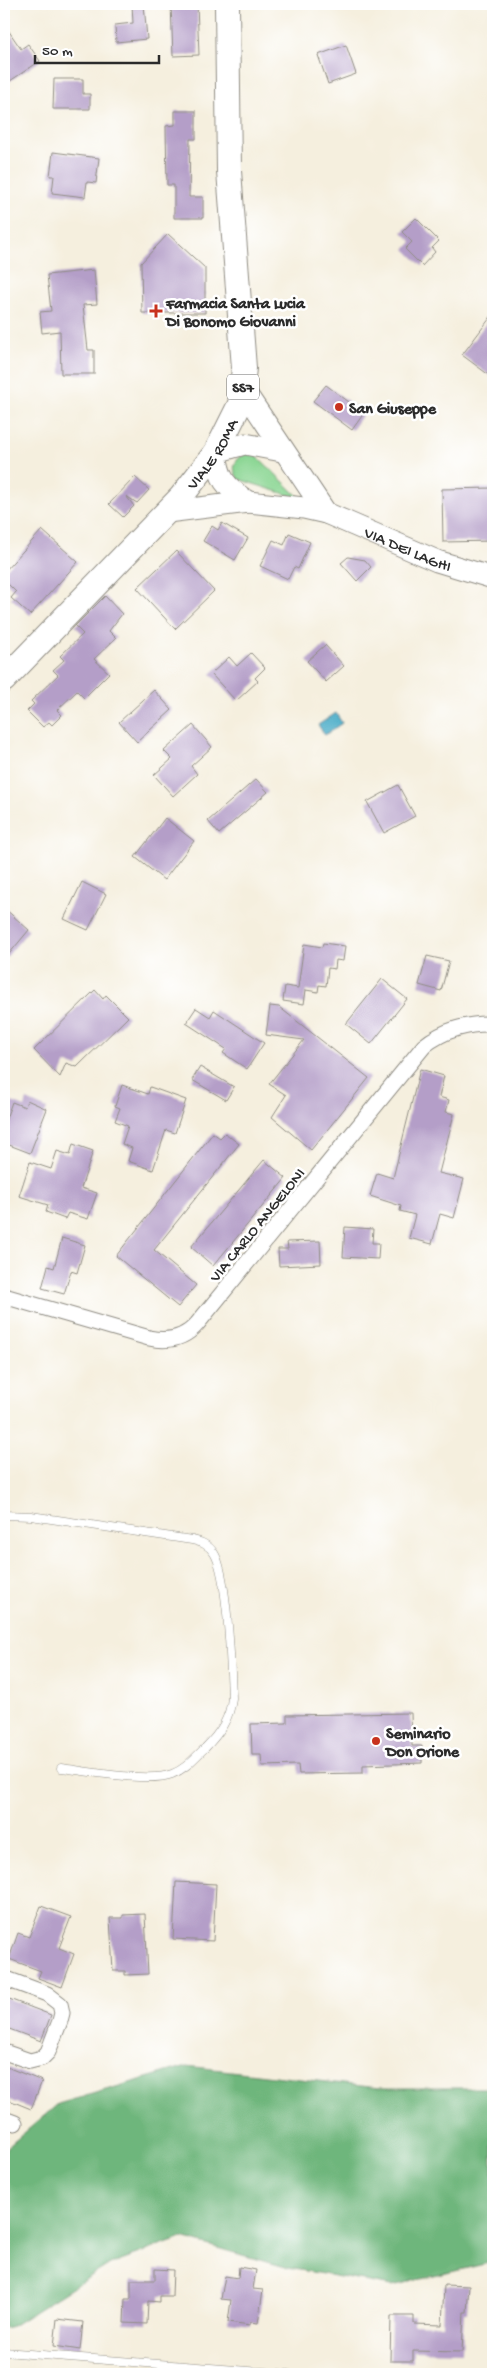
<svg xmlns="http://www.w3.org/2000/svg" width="497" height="2378" viewBox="0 0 497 2378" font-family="'Gochi Hand',sans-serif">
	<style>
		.green { fill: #89d592; stroke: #5a805e }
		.forest { fill: #6eb67c; stroke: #4c7054 }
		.water { fill: #48acc7; stroke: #3a6c79 }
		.building { fill: #b49ec8 }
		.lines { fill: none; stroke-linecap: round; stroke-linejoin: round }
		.lane-casing { stroke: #908d84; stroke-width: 9 }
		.street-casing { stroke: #908d84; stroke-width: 17 }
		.secondary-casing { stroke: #908d84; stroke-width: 23 }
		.primary-casing { stroke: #908d84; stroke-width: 26 }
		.lane { stroke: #fff; stroke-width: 8 }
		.street { stroke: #fff; stroke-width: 15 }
		.secondary { stroke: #fff; stroke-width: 21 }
		.primary { stroke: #fff; stroke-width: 24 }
		.poi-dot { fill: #c8321e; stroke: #fff; stroke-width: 2 }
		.labels { text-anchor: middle; stroke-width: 5; stroke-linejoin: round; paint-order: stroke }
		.shield { fill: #fff; stroke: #6b6b6b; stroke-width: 1 }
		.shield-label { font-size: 15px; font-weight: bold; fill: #2b2b2b }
		.poi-label { font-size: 16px; font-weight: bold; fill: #2b2b2b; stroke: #fff; text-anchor: start }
		.street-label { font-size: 16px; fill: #2b2b2b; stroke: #fff }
	</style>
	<rect width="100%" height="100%" fill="#fff"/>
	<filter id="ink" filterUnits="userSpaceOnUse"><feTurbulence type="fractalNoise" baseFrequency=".02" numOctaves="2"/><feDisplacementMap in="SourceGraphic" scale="10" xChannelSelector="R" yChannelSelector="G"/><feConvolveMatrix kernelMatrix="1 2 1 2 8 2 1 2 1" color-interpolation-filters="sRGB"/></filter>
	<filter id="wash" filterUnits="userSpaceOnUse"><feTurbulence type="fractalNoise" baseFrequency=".0096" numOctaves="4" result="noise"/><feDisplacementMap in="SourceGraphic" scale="20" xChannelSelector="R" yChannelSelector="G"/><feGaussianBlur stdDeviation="1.12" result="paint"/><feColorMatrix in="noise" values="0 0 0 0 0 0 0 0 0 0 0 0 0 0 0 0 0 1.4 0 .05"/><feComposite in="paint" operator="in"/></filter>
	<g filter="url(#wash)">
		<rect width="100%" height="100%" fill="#f5efde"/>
		<path class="green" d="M254,453L301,499L238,479C232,468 233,462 244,454Z"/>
		<path class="forest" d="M187,2066L379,2088H493V2262L392,2286L288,2268L182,2238L110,2264L12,2326L4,2328V2150L58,2104Z"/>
		<path class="water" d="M336,713L342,723L325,735L318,725Z"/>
		<g id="blocks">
			<path class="building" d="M132,4H144L147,39L116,42L115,25L133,23Z
				M171,4H197L199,55L173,56Z
				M4,24L21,49L28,44L40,61L4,85Z
				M346,45L356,74L328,84L318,55Z
				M54,79H83V94H90V109H53Z
				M175,111H196V139H190L189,197H203V218H174V185H167L166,126L175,125Z
				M53,152L99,158L96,183L87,182L85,197L52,193L54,176H50Z
				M416,218L439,241L432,248L435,252L422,266L405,249L412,242L402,232Z
				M168,234L205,268V313H142L141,263Z
				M94,270L97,304L83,305L88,350H94V374H61L60,331L42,333L40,312L51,311L47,275Z
				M493,314V378L462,355Z
				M326,385L364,413L352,430L313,401Z
				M135,477L149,490L137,503L126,496L134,506L123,517L109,504Z
				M493,488V541L443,542L442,489Z
				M222,523L248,538L235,560L203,541L212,526L218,530Z
				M42,530L78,562L30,615L11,598L16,592L4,580V572Z
				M289,533L310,542L298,569L294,567L288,579L260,566L273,540L284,545Z
				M176,551L214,591L175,629L137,588Z
				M348,557L365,560L371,567L357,581L341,563Z
				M105,596L122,614L109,631L116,638L94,659L109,673L84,698L77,691L57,710L62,715L52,725L49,722L43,727L27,711L34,704L31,701L58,675L53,670L64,660L60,656L83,634L75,626Z
				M325,645L344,666L326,682L307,661Z
				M251,653L265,668L255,678L258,681L236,701L211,674L229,657L237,666Z
				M154,690L172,710L137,742L119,722Z
				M193,725L212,747L191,766L197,774L173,796L154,775L172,759L164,751Z
				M256,779L268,792L219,834L208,821Z
				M398,785L415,816L384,833L367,802Z
				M165,818L194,841L164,880L135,857Z
				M82,882L106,894L88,930L64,919Z
				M4,908L29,930L4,960Z
				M323,943L345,946L343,961L336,960L335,969L328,968L326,986L319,985L318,992L306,990L304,1004L283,1001L285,986L298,988L304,944L322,947Z
				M427,956L449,961L441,991L419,985Z
				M382,979L407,999L371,1044L346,1024Z
				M95,990L103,999L106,995L128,1017L77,1067L66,1063L60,1077L34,1050Z
				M270,1006L279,1007L369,1078L311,1150L272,1117L286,1095L269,1084L304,1040L266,1035Z
				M196,1008L210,1017L214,1010L264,1043L247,1069L223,1053L226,1049L186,1023Z
				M200,1067L234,1087L226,1100L192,1080Z
				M420,1069L444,1076L439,1097L449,1100L446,1112L454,1114L439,1173L464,1179L454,1218L440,1214L432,1244L409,1238L415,1215L400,1211L401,1206L370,1196L377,1173L393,1178Z
				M122,1085L148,1094L150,1087L186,1100L175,1133L166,1130L153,1170L128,1161L132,1148L122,1144L128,1126L115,1121L120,1108L115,1106Z
				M27,1100L47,1109L30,1153L4,1143V1124L12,1102L25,1107Z
				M213,1133L220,1138L225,1133L239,1144L154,1250L196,1285L178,1307L116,1256Z
				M73,1144L93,1151L81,1188L97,1193L88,1219L68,1213L65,1219L46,1212L48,1205L19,1196L30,1162L51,1169L57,1151L70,1155Z
				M264,1160L286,1178L213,1266L191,1247Z
				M345,1227L373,1229L372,1243H379L378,1259L343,1257Z
				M62,1238L85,1245L77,1273L71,1271L64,1294L42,1288L48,1266L54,1268Z
				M320,1241L321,1264L279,1266L278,1249H288L287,1242Z
				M411,1713L412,1746H422V1763L363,1765V1773L299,1774L298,1765L262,1766L261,1755H252L251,1724L287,1723V1715Z
				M176,1882L216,1884L213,1941L173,1939Z
				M41,1906L71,1917L59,1948L74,1954L62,1987L38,1978L41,1971L9,1959L18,1933L29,1937Z
				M145,1914L148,1974L125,1975V1971H113L110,1918H123V1915Z
				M4,1997L51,2015L41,2041L4,2027Z
				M4,2066L42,2081L31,2109L4,2098Z
				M239,2267L256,2270L253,2289L263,2290L258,2323L250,2322V2325L228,2322L231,2300L221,2299L225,2276L238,2278Z
				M155,2269L173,2270L172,2296H160V2302L148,2301L147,2324L124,2323L125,2299H131V2280H155Z
				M444,2285L469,2286L467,2312H464L462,2352L413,2351V2361H390L391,2316H414V2324L442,2325Z
				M57,2319L83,2322L80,2350L54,2346Z"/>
		</g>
	</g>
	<g filter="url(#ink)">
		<use href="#blocks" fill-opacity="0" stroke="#908d84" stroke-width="1"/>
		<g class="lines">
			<g class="lane-casing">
				<path id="lane" d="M4,1515L31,1516L192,1540C201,1542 208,1544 214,1553C228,1574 231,1669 232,1698C230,1718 220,1733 205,1748C195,1757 186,1769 172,1774C150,1783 86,1771 61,1768
					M4,2352L289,2374"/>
			</g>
			<g class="street-casing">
				<path id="street" d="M4,1296L149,1338C167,1342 184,1339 197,1324L424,1046C443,1030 469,1023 493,1024
					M4,1978L47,1994L60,2004L62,2013L60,2021L48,2052L42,2058L30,2061L4,2052
					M4,2119L15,2123"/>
			</g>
			<g class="secondary-casing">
				<g id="secondary">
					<path d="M243,389L326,513"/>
					<path d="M248,502C225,486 219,480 216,452L245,444L282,451"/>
					<path id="s1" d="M167,512L248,502L304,508L326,513L437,561L493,578"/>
				</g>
			</g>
			<g class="primary-casing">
				<g id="primary">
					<path id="s2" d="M4,680L181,497L216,452L240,404L244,368L229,171L227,4"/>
				</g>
			</g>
			<use href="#lane" class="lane"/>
			<use href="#street" class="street"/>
			<use href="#secondary" class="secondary"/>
			<use href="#primary" class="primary"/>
		</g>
	</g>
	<g class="poi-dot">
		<path d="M153.5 303.5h5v5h5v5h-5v5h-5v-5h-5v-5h5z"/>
		<circle cx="339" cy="407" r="5"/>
		<circle cx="376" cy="1741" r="5"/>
	</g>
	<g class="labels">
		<rect class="shield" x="227" y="374.5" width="32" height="25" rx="4"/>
		<g class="shield-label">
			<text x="243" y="392">SS7</text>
		</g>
		<g class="poi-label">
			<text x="166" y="308">Farmacia Santa Lucia<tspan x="166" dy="18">Di Bonomo Giovanni</tspan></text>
			<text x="349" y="413">San Giuseppe</text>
			<text x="386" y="1738">Seminario<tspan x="386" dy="18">Don Orione</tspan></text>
		</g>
		<g class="street-label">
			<text dy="6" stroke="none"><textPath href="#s2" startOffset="308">VIALE ROMA</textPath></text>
			<text dy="6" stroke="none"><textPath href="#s1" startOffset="250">VIA DEI LAGHI</textPath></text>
			<text transform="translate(256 1224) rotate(-51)" y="6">VIA CARLO ANGELONI</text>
		</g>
	</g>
	<rect width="497" height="2378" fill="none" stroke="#fff" stroke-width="20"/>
	<path d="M35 55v8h124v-8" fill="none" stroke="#2b2b2b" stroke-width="2.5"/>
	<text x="42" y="55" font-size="15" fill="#2b2b2b" stroke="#ffffff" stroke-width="4" paint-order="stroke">50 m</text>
</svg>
